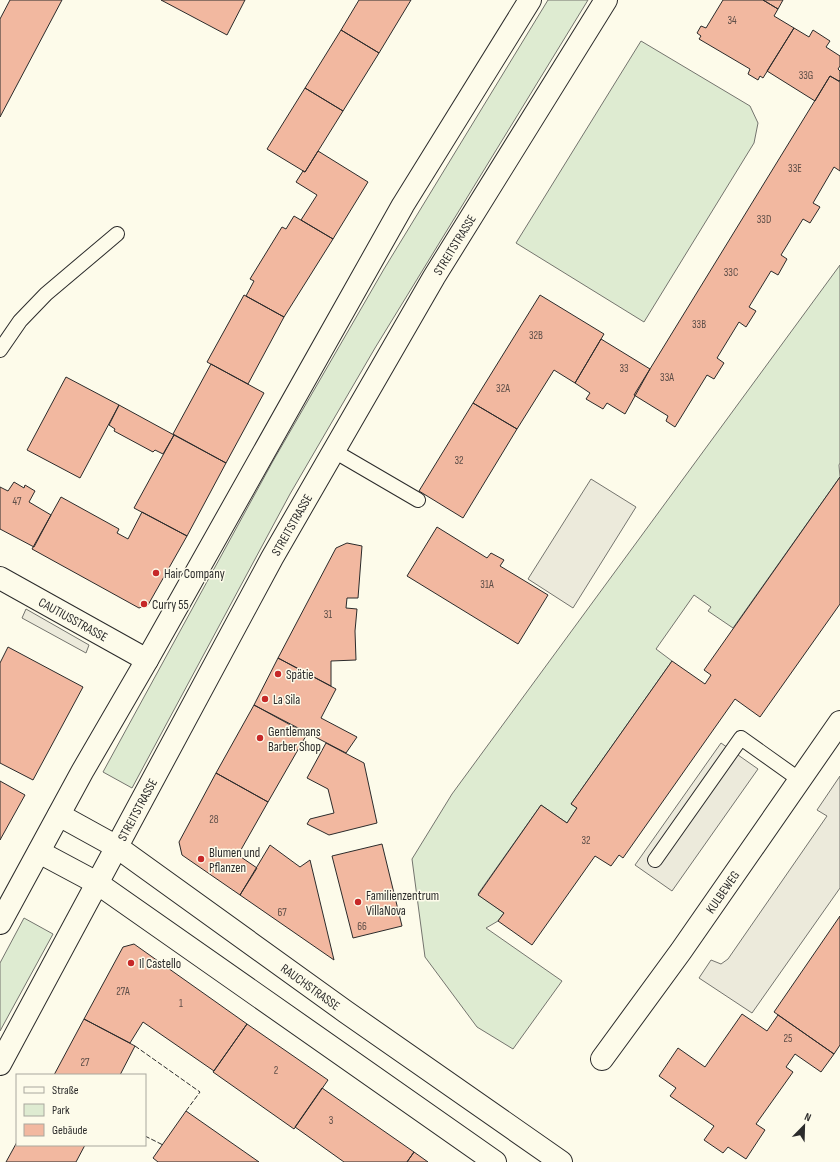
<svg xmlns="http://www.w3.org/2000/svg" width="840" height="1162" viewBox="0 0 840 1162" font-family="'Sofia Sans Condensed',sans-serif">
	<style>
		.green { fill: #deebd1; stroke: #74746e }
		.parking { fill: #eceadb; stroke: #74746e }
		.building { fill: #f2b8a0; stroke: #2b2b2b }
		.lines { fill: none; stroke-linecap: round; stroke-linejoin: round }
		.lane-casing { stroke: #2b2b2b; stroke-width: 16 }
		.street-casing { stroke: #2b2b2b; stroke-width: 24 }
		.secondary-casing { stroke: #2b2b2b; stroke-width: 24 }
		.lane { stroke: #fdfbea; stroke-width: 14 }
		.street { stroke: #fdfbea; stroke-width: 22 }
		.secondary { stroke: #fdfbea; stroke-width: 22 }
		.fence { stroke: #2b2b2b; stroke-width: 1; stroke-dasharray: 5 2; stroke-linecap: butt }
		.poi-dot { fill: #c62828; stroke: #fdfbea; stroke-width: 1.5 }
		.labels { text-anchor: middle; stroke-width: 3; stroke-linejoin: round; paint-order: stroke }
		.number-label { font-size: 11px; fill: #5d4e48 }
		.street-label { font-size: 13px; fill: #2b2b2b; stroke: #fdfbea }
		.poi-label { font-size: 13px; fill: #2b2b2b; stroke: #fdfbea; text-anchor: start }
	</style>
	<rect width="100%" height="100%" fill="#fdfbea"/>
	<path class="green" d="M548,0H588L375,348L290,494L132,788L103,772L273,461L384,269Z
		M641,41L750,106L758,123L754,143L644,322L516,243Z
		M840,265V463L839,465L840,477L733,628L708,611L711,607L694,595L656,649L672,661L571,804L577,808L567,823L541,805L478,894L504,913L498,921L486,928L562,981L513,1049L477,1027L425,957L412,859L452,794Z
		M24,918L53,934L0,1031V963Z"/>
	<path class="parking" d="M591,479L636,507L573,608L528,579Z
		M26,609L89,645L86,653L22,618Z
		M721,743L758,769L672,891L635,865Z
		M840,776V888L752,1013L699,978L711,960L721,964L728,959L827,816L817,810Z"/>
	<path class="building" d="M10,0H62L0,117V19Z
		M161,0H245L227,35Z
		M359,0H411L379,53L341,30Z
		M723,0H763L778,9L774,16L794,28L763,78L760,76L758,80L748,74L750,69L699,39L701,36L697,33L701,26L706,28Z
		M763,0H783L778,9Z
		M794,28L809,37L813,30L830,41L826,47L840,56V66L838,69L840,71V80L839,81L830,76L815,101L767,71Z
		M341,30L379,53L343,111L305,88Z
		M830,76L840,82V171L834,167L813,203L820,207L810,223L803,219L781,255L787,259L778,275L771,271L749,307L756,311L746,327L739,322L717,358L724,363L714,379L707,375L675,427L666,421L668,416L634,395Z
		M305,88L343,111L305,172L267,149Z
		M318,151L368,182L333,239L301,220L317,195L296,182L303,171L305,172Z
		M294,216L333,239L284,317L246,296L254,281L250,279L282,227L286,229Z
		M244,295L284,317L248,384L207,362Z
		M540,295L604,334L575,383L554,370L517,429L473,403Z
		M601,339L650,369L625,414L607,403L603,409L586,399L590,393L575,383Z
		M211,364L264,393L226,463L173,434Z
		M66,377L119,405L80,478L27,450Z
		M473,403L517,429L463,518L419,491Z
		M119,405L174,435L163,454L155,450L153,452L114,431L115,429L109,425Z
		M174,435L226,463L187,536L134,508Z
		M840,477V604L760,717L735,699L623,858L619,855L611,866L595,856L532,945L498,921L504,913L478,895L541,805L567,823L577,808L571,804L672,661L705,684L711,675L704,670Z
		M14,482L24,488L25,485L35,491L29,502L51,515L34,547L0,529V487L8,491Z
		M61,497L119,529L117,533L128,539L142,512L187,536L148,605L139,608L32,549Z
		M437,527L487,558L491,553L504,560L500,566L548,595L518,644L407,576Z
		M347,543L362,546L358,598H347L346,608L357,609L355,631L356,660L331,661V686L278,658L336,548Z
		M8,647L83,687L33,780L0,763V663Z
		M278,658L336,689L321,718L357,737L346,753L254,705Z
		M254,705L307,734L268,802L216,773Z
		M326,743L364,763L377,823L329,835L307,824L310,819L334,813L328,789L307,778Z
		M216,773L268,802L238,855L257,868L240,895L182,855L179,842Z
		M0,781L25,795L0,840Z
		M382,844L402,926L353,938L332,856Z
		M270,845L300,867L310,860L334,960L240,895Z
		M840,916V1045L834,1054L774,1012Z
		M134,944L247,1024L214,1071L143,1022L130,1043L84,1019L123,947Z
		M742,1014L767,1031L778,1015L834,1054L821,1072L795,1054L786,1067L793,1072L756,1124L765,1130L746,1159L728,1147L723,1153L704,1140L714,1126L670,1096L676,1088L659,1076L678,1048L705,1067Z
		M84,1019L135,1046L120,1075H54Z
		M247,1024L328,1080L294,1129L213,1072Z
		M322,1088L414,1152L407,1162H344L295,1127Z
		M186,1111L259,1162H158L153,1158Z
		M17,1142V1145H85L76,1162H6Z
		M414,1152L428,1162H407Z"/>
	<g class="lines">
		<g class="lane-casing">
			<path id="lane" d="M0,350L20,321L46,294L117,234
				M334,451L418,500
				M655,860L741,738L800,780"/>
		</g>
		<g class="street-casing">
			<g id="street">
				<path id="s1" d="M0,578L147,660"/>
				<path id="s2" d="M602,1059L681,951L840,722"/>
			</g>
		</g>
		<g class="secondary-casing">
			<g id="secondary">
				<path id="s3" d="M59,815L117,847L346,1012L561,1162"/>
				<path d="M39,852L97,883L495,1162"/>
				<path d="M0,923L82,772L147,660L403,205L530,0"/>
				<path id="s4" d="M0,1064L272,558L434,277L606,0"/>
			</g>
		</g>
		<use href="#lane" class="lane"/>
		<use href="#street" class="street"/>
		<use href="#secondary" class="secondary"/>
		<path class="fence" d="M135,1046L200,1092L186,1111
			M145,1136L163,1145"/>
	</g>
	<g class="poi-dot">
		<circle cx="156" cy="573" r="4"/>
		<circle cx="144" cy="604" r="4"/>
		<circle cx="278" cy="674" r="4"/>
		<circle cx="265" cy="699" r="4"/>
		<circle cx="260" cy="738" r="4"/>
		<circle cx="201" cy="859" r="4"/>
		<circle cx="358" cy="902" r="4"/>
		<circle cx="131" cy="963" r="4"/>
	</g>
	<g class="labels">
		<g class="number-label">
			<text x="732" y="24">34</text>
			<text x="806" y="79">33G</text>
			<text x="795" y="172">33E</text>
			<text x="764" y="223">33D</text>
			<text x="731" y="276">33C</text>
			<text x="699" y="328">33B</text>
			<text x="536" y="339">32B</text>
			<text x="624" y="372">33</text>
			<text x="667" y="381">33A</text>
			<text x="503" y="392">32A</text>
			<text x="459" y="464">32</text>
			<text x="17" y="505">47</text>
			<text x="487" y="588">31A</text>
			<text x="328" y="618">31</text>
			<text x="214" y="823">28</text>
			<text x="586" y="844">32</text>
			<text x="282" y="916">67</text>
			<text x="362" y="930">66</text>
			<text x="123" y="995">27A</text>
			<text x="181" y="1007">1</text>
			<text x="788" y="1042">25</text>
			<text x="85" y="1066">27</text>
			<text x="276" y="1074">2</text>
			<text x="331" y="1124">3</text>
		</g>
		<g class="street-label">
			<text dy="5" stroke="none"><textPath href="#s4" startOffset="937">STREITSTRASSE</textPath></text>
			<text dy="5" stroke="none"><textPath href="#s4" startOffset="613">STREITSTRASSE</textPath></text>
			<text dy="5" stroke="none"><textPath href="#s1" startOffset="84">CAUTIUSSTRASSE</textPath></text>
			<text dy="5" stroke="none"><textPath href="#s4" startOffset="289">STREITSTRASSE</textPath></text>
			<text dy="5" stroke="none"><textPath href="#s2" startOffset="206">KULBEWEG</textPath></text>
			<text dy="5" stroke="none"><textPath href="#s3" startOffset="305">RAUCHSTRASSE</textPath></text>
		</g>
		<g class="poi-label">
			<text x="164" y="578">Hair Company</text>
			<text x="152" y="609">Curry 55</text>
			<text x="286" y="679">Spätie</text>
			<text x="273" y="704">La Sila</text>
			<text x="268" y="736">Gentlemans<tspan x="268" dy="15">Barber Shop</tspan></text>
			<text x="209" y="857">Blumen und<tspan x="209" dy="15">Pflanzen</tspan></text>
			<text x="366" y="900">Familienzentrum<tspan x="366" dy="15">VillaNova</tspan></text>
			<text x="139" y="968">Il Castello</text>
		</g>
	</g>
	<rect x="16" y="1074" width="130" height="72" fill="#fdfbea" stroke="#a9a89e"/>
	<rect x="24" y="1087" width="20" height="6" fill="#fdfbea" stroke="#a9a89e"/>
	<text x="52" y="1094" font-size="12" fill="#2b2b2b">Straße</text>
	<rect x="24" y="1104" width="20" height="12" fill="#deebd1" stroke="#a9a89e"/>
	<text x="52" y="1114" font-size="12" fill="#2b2b2b">Park</text>
	<rect x="24" y="1124" width="20" height="12" fill="#f2b8a0" stroke="#a9a89e"/>
	<text x="52" y="1134" font-size="12" fill="#2b2b2b">Gebäude</text>
	<g transform="translate(804 1126) rotate(23)" stroke="#fdfbea" stroke-width="3" paint-order="stroke">
	<path d="M0-3L7 15L0 10L-7 15Z" fill="#2b2b2b"/>
	<text y="-6" font-size="11" font-weight="bold" text-anchor="middle" fill="#2b2b2b">N</text>
	</g>
</svg>
